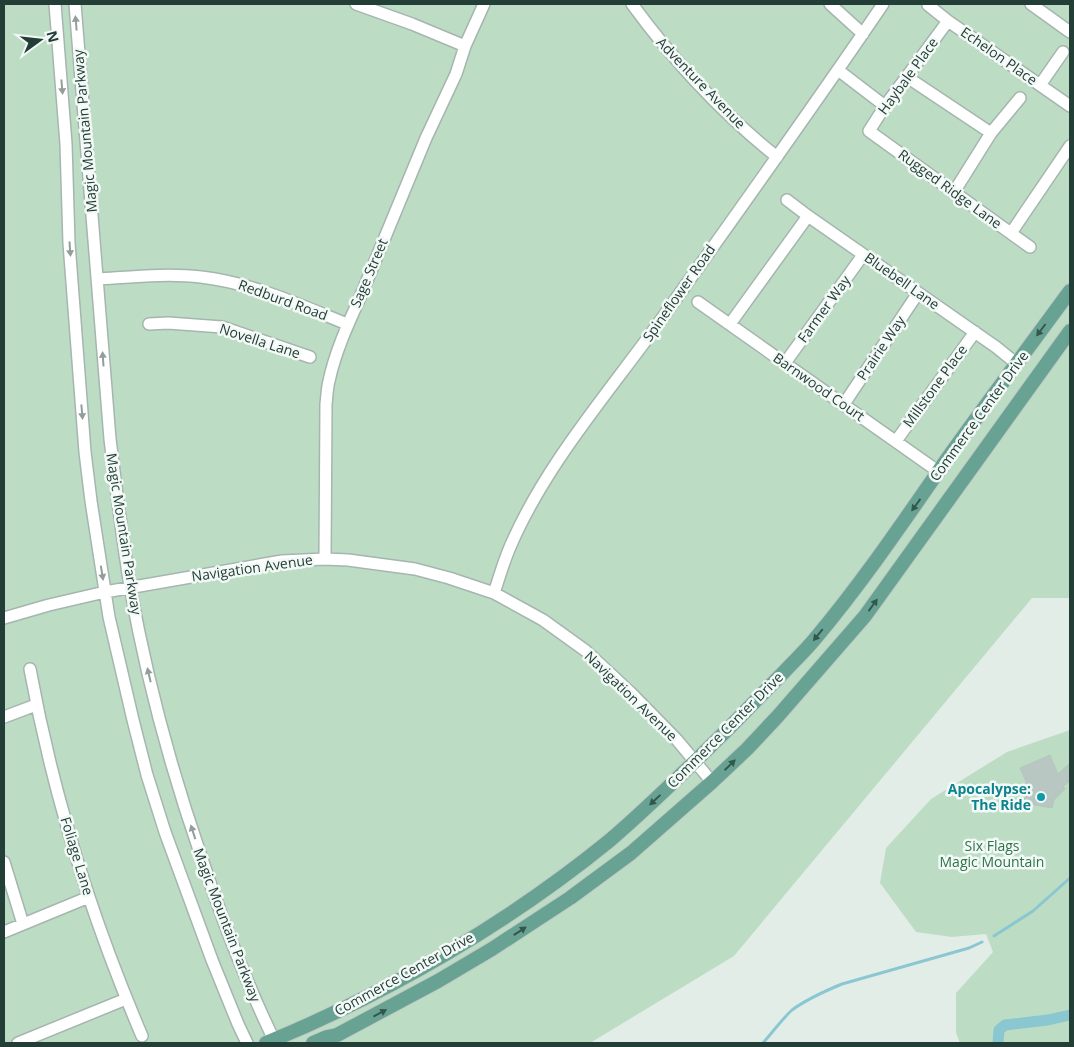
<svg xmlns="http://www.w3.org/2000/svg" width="1074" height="1047" viewBox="0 0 1074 1047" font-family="'Open Sans',sans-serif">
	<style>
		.green { fill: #bcddc4 }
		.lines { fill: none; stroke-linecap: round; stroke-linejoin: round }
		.stream { stroke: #8bc7d1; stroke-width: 3 }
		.canal { stroke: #8bc7d1; stroke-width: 11 }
		.building { fill: #b8c7c1; stroke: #b5c6bf }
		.minor-casing { stroke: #a6b5af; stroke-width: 14 }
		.major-casing { stroke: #c1c9c7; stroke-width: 16 }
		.minor { stroke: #fff; stroke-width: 11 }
		.major { stroke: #68a292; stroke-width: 14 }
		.oneway { fill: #919e9a }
		.oneway2 { fill: #34574d }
		.culture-dot { fill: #0f9aa8; stroke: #f3f9f6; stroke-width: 2 }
		.labels { text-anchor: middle; stroke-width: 5; stroke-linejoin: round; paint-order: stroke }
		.street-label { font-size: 14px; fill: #233e36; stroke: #f3f9f6 }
		.culture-label { font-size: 14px; font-weight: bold; fill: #0d838f; stroke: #f3f9f6; text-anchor: end }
		.park-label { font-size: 14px; fill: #2d7448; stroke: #f3f9f6 }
	</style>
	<rect width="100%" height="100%" fill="#e3ede8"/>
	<path class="green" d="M4,4H1070V598H1032L734,956L590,1043H4Z
		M1070,730V1043H960L956,1033V993L993,952L986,934L952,937L916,932L880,883L886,848L931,799L1007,752Z"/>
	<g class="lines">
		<path class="stream" d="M994,936L1033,911L1070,878
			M763,1043C772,1033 783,1018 792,1010C807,999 825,991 842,984L969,948L982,942"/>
		<path class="canal" d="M998,1043L999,1030L1005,1025L1048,1020L1070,1015"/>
	</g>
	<path class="building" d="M1050,755L1058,774L1069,764V782L1063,786L1065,789L1054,800L1052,808L1024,803L1027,784L1020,768Z"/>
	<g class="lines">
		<g class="minor-casing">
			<path id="minor" d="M55,4L66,144L69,243L85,452L91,501L109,617L133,720L147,775L165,832L212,960L238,1024L247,1043
				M75,4L110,439C116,488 122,537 130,586C146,676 170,766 200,853C221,917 245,980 274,1040
				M356,4L412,24L465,46
				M632,4C673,60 722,113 777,157
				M830,4L863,34
				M1031,4L1070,32
				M928,5L948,21L1070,106
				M948,21L885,106L869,131L1030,247
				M838,70L885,106
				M907,77L991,133
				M1040,85L1063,52
				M954,192L991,133L1020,98
				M787,200L808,216L996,347L1017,364
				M1011,233L1070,146
				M97,279C131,277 167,273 201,277C253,283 300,305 347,324
				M698,302L939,472
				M149,324L168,323L222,327L310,357
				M730,324L808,216
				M785,363L863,255
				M844,404L918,293
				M896,441L975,332
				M325,559L326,404C327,397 327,388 329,381C335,353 347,326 359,300L426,138L456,74L465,46L484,4
				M494,593C499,578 504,561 510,547C546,463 611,390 663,317C737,213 812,109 883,4
				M4,618L49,605L105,592L282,561L325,559L348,560L415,569L449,578L494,593L543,620L586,651L631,693L677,740L712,782
				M30,669C53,795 92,919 142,1036
				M4,717L36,705
				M4,862L23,924
				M4,932L89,897
				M18,1043L126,999"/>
		</g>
		<g class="major-casing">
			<path id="major" d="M266,1043C388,993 507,924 609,841C649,807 686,770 724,733C744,713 763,693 783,673C793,662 804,652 814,640C862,583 904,521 947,459C987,403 1029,347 1070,291
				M313,1043L327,1037L337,1035L438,981L492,949L570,898L631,853L712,782L747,749L778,716L865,616L1070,331"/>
		</g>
		<use href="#minor" class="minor"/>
		<use href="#major" class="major"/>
	</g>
	<defs><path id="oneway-solid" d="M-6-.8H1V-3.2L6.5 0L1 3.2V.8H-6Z" transform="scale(1.25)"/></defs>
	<g class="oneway">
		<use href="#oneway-solid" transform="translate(76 23) rotate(-95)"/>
		<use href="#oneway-solid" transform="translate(62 87) rotate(85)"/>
		<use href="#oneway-solid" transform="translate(70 249) rotate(86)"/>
		<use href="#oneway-solid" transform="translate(103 359) rotate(-94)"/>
		<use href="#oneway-solid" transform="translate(82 412) rotate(85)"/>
		<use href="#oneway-solid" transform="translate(102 573) rotate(81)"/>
		<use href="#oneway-solid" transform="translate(149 675) rotate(-103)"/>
		<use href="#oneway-solid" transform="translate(193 832) rotate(-108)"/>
	</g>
	<g class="oneway2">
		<use href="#oneway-solid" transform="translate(1041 330) rotate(127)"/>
		<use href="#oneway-solid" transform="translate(916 505) rotate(126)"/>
		<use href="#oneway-solid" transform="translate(873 605) rotate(-54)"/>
		<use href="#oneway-solid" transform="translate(818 635) rotate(129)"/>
		<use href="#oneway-solid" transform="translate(730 765) rotate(-44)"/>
		<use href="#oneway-solid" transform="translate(655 800) rotate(137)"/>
		<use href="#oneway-solid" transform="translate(520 931) rotate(-33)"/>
		<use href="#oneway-solid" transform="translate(380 1013) rotate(-28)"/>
	</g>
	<circle class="culture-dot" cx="1041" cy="797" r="5"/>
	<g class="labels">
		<g class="street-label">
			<text transform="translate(999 56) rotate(35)" y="5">Echelon Place</text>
			<text transform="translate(908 76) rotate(-54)" y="5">Haybale Place</text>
			<text transform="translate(701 83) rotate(46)" y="5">Adventure Avenue</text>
			<text transform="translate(85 131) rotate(-95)" y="5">Magic Mountain Parkway</text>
			<text transform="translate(950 189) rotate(36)" y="5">Rugged Ridge Lane</text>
			<text transform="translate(369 273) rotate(-67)" y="5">Sage Street</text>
			<text transform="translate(902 281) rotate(35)" y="5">Bluebell Lane</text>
			<text transform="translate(679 293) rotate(-55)" y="5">Spineflower Road</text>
			<text transform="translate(283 300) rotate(20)" y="5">Redburd Road</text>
			<text transform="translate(824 309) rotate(-54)" y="5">Farmer Way</text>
			<text transform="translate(260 341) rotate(18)" y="5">Novella Lane</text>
			<text transform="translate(881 348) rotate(-56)" y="5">Prairie Way</text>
			<text transform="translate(935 386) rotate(-54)" y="5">Millstone Place</text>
			<text transform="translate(819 387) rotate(35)" y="5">Barnwood Court</text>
			<text transform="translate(979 416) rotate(-54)" y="5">Commerce Center Drive</text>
			<text transform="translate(124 534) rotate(81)" y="5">Magic Mountain Parkway</text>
			<text transform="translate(252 568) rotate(-8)" y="5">Navigation Avenue</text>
			<text transform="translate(631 696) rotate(44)" y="5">Navigation Avenue</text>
			<text transform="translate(725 730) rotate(-45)" y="5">Commerce Center Drive</text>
			<text transform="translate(77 856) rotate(73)" y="5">Foliage Lane</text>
			<text transform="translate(227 925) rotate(69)" y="5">Magic Mountain Parkway</text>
			<text transform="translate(404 974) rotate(-29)" y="5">Commerce Center Drive</text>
		</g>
		<g class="culture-label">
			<text x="1031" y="794">Apocalypse:<tspan x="1031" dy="16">The Ride</tspan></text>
		</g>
		<g class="park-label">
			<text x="992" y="851">Six Flags<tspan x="992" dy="16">Magic Mountain</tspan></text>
		</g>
	</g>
	<rect width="1074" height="1047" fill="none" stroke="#233e36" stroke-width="10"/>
	<g transform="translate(40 40) rotate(75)" stroke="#f3f9f6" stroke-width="4" paint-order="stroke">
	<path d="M0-4L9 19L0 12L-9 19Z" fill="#233e36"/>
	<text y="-8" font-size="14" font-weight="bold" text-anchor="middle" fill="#233e36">N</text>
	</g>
</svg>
